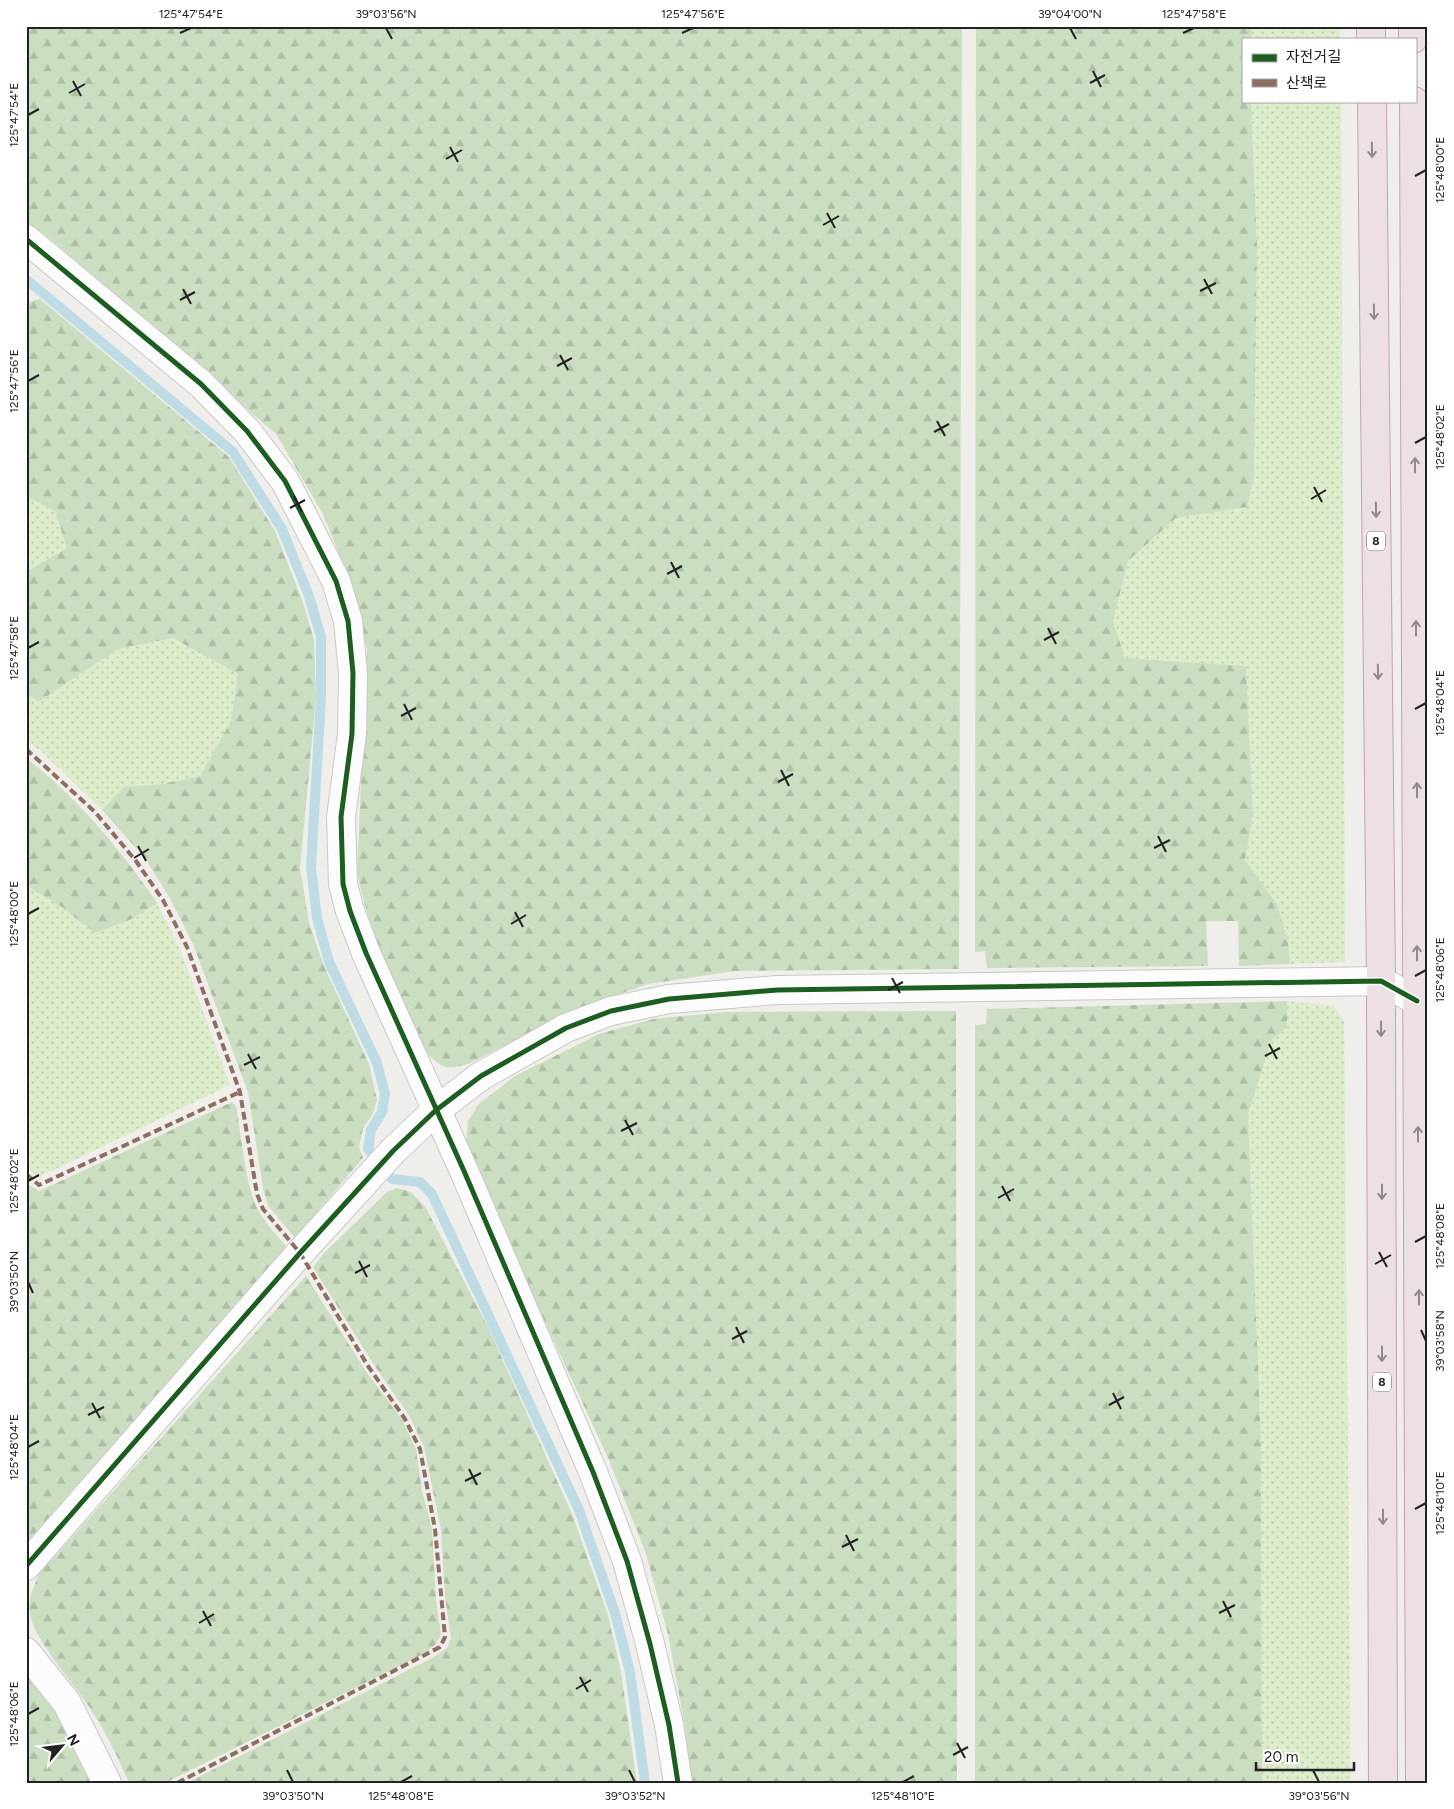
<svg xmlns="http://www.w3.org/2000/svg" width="1454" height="1809" viewBox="0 0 1454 1809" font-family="Figtree,'Noto Sans KR',sans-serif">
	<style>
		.grass { fill: url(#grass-dots) }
		.forest { fill: url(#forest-firs) }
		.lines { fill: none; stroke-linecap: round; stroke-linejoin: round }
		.stream { stroke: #bfdbe3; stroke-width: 10 }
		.street-casing { stroke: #c9c8c7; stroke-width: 30 }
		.highway-casing { stroke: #c5a2ac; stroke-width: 30 }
		.street { stroke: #fdfcfc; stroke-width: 28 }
		.highway { stroke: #ece0e2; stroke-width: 28 }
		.quiet { stroke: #8d6e63; stroke-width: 4; stroke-dasharray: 8 4; stroke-linecap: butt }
		.cycleway-casing { stroke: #fff; stroke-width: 8 }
		.cycleway { stroke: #1b5e20; stroke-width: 5 }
		.oneway { stroke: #918a8c }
		.ticks { fill: none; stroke: #222; stroke-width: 2 }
		.labels { text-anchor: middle; stroke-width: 4; stroke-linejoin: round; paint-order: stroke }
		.shield { fill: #fff; stroke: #646464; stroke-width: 1 }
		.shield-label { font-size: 12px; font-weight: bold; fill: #222 }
		.neatline { fill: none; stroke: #222; stroke-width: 2 }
		.ticks-label { font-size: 12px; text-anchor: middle; fill: #222 }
	</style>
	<defs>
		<pattern id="grass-dots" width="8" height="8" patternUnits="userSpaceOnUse" patternTransform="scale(1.25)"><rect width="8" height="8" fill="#ddeccb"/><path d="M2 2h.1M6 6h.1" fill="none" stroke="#bdcaae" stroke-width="1.8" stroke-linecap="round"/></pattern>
		<pattern id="forest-firs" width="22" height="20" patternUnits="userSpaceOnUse" patternTransform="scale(1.25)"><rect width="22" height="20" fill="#cbdec1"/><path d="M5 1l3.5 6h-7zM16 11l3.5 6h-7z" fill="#aebea6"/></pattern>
	</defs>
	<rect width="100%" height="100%" fill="#f0eeeb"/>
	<path class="grass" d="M1251,26H1340V39H1251Z
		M1251,101H1341L1345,962L1290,964L1288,942L1277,904L1245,861L1253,815L1246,666L1125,658L1113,621L1128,561L1176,518L1247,506L1254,477L1257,247Z
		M26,496L55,511L67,548L26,572Z
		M174,638L238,674L231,721L200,776L162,784L125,787L102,810L42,752L26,740V693L38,702L118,649Z
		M26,885L63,908L95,933L132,919L157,903L180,949L230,1085L39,1177L26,1167Z
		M1287,1001L1334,1006L1344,1021L1351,1783H1262L1261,1442L1248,1114L1272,1039L1287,1028Z"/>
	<path class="forest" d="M27,26H962L959,969L735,971L648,984L583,1007L468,1064C447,1070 442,1069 426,1052L375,944L357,874L367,649L352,586L323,514L276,434L53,241L26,221Z
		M976,26H1251V39H1243V101H1251L1257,247L1254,477L1247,507L1176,518L1128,561L1113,621L1125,658L1246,666L1253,815L1245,860L1277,904L1288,942L1290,964L1239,966L1238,921H1206L1208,966L987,968L985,951L975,952Z
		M40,299L229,457L275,531L302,600L314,639L316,698L300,868L309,923L324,966L369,1064L377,1100L373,1114L363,1128L359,1147L363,1158L295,1238L268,1206L263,1188L248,1092L193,944L170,898L144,857L102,810L124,787L162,784L200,776L231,721L238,674L173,638L118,649L38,702L26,693V572L67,548L55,511L26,496V303Z
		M26,758C77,797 122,851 157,903L132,919L95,933L63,908L26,885Z
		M1287,1001V1028L1272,1039L1248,1114L1261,1442L1262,1783H975V1025L986,1024L987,1009Z
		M956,1011L957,1783H690L686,1733L668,1634L645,1551L609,1460L477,1175L466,1144L468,1121L479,1104L515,1076L599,1034L653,1019L726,1012Z
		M232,1102L236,1106C241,1133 246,1188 258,1210C266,1224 277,1236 287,1247L26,1543V1188L29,1185L39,1191Z
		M397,1188L411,1192L426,1208L487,1325L572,1514L608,1615L621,1672L637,1783H187L432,1658L447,1648L451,1638L445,1597L441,1530L424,1447L410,1417L372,1362L313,1267L325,1252L387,1192Z
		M306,1276L365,1370L403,1421L416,1449L422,1491L432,1529L436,1599L441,1635L436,1644L425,1653L165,1783H129C118,1757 105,1731 90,1708C74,1684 38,1644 31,1618C26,1602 33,1588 39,1574Z
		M26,1673L55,1706L94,1783H26Z"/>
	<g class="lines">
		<path class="stream" d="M26,279L233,452L282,529L309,596L321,637V698L311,867L317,918L329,962L377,1063L385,1094L382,1112L371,1130L368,1149L392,1179L420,1182L432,1194L579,1510L615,1613L630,1672L645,1783"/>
		<g class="street-casing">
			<path id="street" d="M26,239L201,384L247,431L285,481L336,581L348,621L353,673L352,734L341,817L343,884L350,911L366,953L464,1171L593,1472L627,1561L650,1644L669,1725L678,1783
				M26,1566L300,1253L393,1151L435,1111L481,1076L566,1028L611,1011L669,999L777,990L1381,981L1417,1001
				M26,1652L67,1703L107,1783"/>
		</g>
		<g class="highway-casing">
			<path id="highway" d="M1371,26V39
				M1413,26V39
				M1372,101L1381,981L1383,1783
				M1414,101L1420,1783"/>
		</g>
		<use href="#street" class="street"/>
		<use href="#highway" class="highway"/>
		<path class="quiet" d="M26,749L95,812L136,861L163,900L187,947L240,1092L257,1194L263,1209L300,1253L368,1366L405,1419L420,1449L435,1529L445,1637L440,1647L177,1783
			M26,1174L39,1185L240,1092"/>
		<g class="cycleway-casing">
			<path id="cycleway" d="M26,239L201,384L247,431L285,481L336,581L348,621L353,673L352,734L341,817L343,884L350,911L366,953L464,1171L593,1472L627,1561L650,1644L669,1725L678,1783
				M26,1566L300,1253L393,1151L435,1111L481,1076L566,1028L611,1011L669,999L777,990L1381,981L1417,1001"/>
		</g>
		<use href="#cycleway" class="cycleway"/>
	</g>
	<defs><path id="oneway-shaft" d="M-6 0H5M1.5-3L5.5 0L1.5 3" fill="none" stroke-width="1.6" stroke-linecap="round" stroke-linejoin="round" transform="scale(1.25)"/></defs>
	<g class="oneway">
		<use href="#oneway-shaft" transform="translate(1372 150) rotate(89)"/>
		<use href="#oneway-shaft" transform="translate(1374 312) rotate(89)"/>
		<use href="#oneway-shaft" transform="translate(1415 465) rotate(-90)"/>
		<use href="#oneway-shaft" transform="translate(1376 510) rotate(89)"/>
		<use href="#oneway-shaft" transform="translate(1416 628) rotate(-90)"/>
		<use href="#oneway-shaft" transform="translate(1378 672) rotate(89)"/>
		<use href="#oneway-shaft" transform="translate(1417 790) rotate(-90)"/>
		<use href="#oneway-shaft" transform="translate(1417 953) rotate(-90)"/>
		<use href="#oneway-shaft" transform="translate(1381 1029) rotate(90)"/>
		<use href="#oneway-shaft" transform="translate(1418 1134) rotate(-90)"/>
		<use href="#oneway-shaft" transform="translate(1382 1192) rotate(90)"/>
		<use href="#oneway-shaft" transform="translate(1419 1297) rotate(-90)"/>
		<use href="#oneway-shaft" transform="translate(1382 1354) rotate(90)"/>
		<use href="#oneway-shaft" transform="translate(1383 1517) rotate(90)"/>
	</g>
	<path class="ticks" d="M386,28L392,39M1070,28L1076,39M180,33L191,28M682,33L693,28M1183,33L1194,28M1093,71L1101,87M73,81L81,96M1090,83L1105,75M69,93L85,84M28,115L39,109M450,147L458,162M446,159L462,150M1415,176L1426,170M827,213L835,228M823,225L839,216M1204,279L1212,294M183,289L191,304M1200,291L1216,283M180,300L195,292M560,355L568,370M557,366L572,358M28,381L39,375M937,421L945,436M934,432L949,424M1415,443L1426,437M1314,487L1322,502M294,496L302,512M1311,499L1326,490M290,508L305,500M671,562L679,578M667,574L682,566M1048,628L1056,644M1044,640L1059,632M28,648L39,642M404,704L412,720M1415,709L1426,703M401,716L416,708M781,770L789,786M778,782L793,774M1158,836L1166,852M138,846L146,861M1154,848L1170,840M134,858L149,849M515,912L523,927M28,914L39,908M511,924L526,915M1415,976L1426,970M892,978L900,993M888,990L903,982M1269,1044L1277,1059M248,1054L256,1069M1265,1056L1280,1048M244,1065L260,1057M625,1120L633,1135M621,1131L637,1123M28,1181L39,1175M1002,1186L1010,1201M998,1198L1014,1189M1415,1242L1426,1236M1379,1252L1387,1267M359,1261L367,1277M1375,1264L1391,1255M355,1273L370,1265M28,1282L33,1293M736,1327L744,1343M1421,1330L1426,1341M732,1339L747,1331M1113,1393L1121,1409M92,1403L100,1418M1109,1405L1124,1397M88,1415L104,1407M28,1447L39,1441M469,1469L477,1485M465,1481L481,1473M1415,1509L1426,1503M846,1535L854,1551M842,1547L858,1539M1223,1601L1231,1617M203,1611L211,1626M1219,1613L1235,1605M199,1623L214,1614M580,1677L588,1692M576,1689L591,1680M28,1714L39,1708M957,1743L965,1758M953,1755L968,1747M287,1770L293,1782M629,1770L635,1782M1313,1770L1319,1782M401,1782L412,1776M903,1782L914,1776"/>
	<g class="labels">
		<g class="shield">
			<rect x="1367" y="531.5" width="18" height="19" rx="4"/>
			<rect x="1373" y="1372.5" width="18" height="19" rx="4"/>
		</g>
		<g class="shield-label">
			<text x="1376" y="545">8</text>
			<text x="1382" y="1386">8</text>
		</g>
	</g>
	<rect width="1454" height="1809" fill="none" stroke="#ffffff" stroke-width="55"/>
	<rect x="1242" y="38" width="175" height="65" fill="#ffffff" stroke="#a7a7a7"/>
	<rect x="1252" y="54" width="25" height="8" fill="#1b5e20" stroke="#a7a7a7"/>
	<text x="1286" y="62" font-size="15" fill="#222222">자전거길</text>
	<rect x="1252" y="79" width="25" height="8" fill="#8d6e63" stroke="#a7a7a7"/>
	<text x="1286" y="88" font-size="15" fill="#222222">산책로</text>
	<g transform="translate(62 1746) rotate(62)" stroke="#ffffff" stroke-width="4" paint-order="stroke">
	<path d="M0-4L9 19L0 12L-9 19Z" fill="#222222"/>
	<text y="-8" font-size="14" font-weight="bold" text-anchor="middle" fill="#222222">N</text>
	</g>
	<path d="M1256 1762v8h98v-8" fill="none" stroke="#222222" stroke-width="2.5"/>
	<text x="1264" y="1762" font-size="15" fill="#222222" stroke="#ffffff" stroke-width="4" paint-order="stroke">20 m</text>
	<rect x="28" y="28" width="1398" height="1754" class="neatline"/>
	<g class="ticks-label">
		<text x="191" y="18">125°47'54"E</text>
		<text x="386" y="18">39°03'56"N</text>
		<text x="693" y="18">125°47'56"E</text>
		<text x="1070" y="18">39°04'00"N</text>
		<text x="1194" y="18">125°47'58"E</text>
		<text transform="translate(14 115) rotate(-90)" y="4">125°47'54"E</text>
		<text transform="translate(1440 170) rotate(-90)" y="4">125°48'00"E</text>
		<text transform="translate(14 381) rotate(-90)" y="4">125°47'56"E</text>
		<text transform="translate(1440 437) rotate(-90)" y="4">125°48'02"E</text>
		<text transform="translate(14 648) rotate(-90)" y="4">125°47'58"E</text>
		<text transform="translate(1440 703) rotate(-90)" y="4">125°48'04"E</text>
		<text transform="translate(14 914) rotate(-90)" y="4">125°48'00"E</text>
		<text transform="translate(1440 970) rotate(-90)" y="4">125°48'06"E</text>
		<text transform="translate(14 1181) rotate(-90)" y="4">125°48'02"E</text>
		<text transform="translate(1440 1236) rotate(-90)" y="4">125°48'08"E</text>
		<text transform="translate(14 1282) rotate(-90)" y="4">39°03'50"N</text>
		<text transform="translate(1440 1341) rotate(-90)" y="4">39°03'58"N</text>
		<text transform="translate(14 1447) rotate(-90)" y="4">125°48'04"E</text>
		<text transform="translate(1440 1503) rotate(-90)" y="4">125°48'10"E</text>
		<text transform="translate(14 1714) rotate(-90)" y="4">125°48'06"E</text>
		<text x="293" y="1800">39°03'50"N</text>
		<text x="401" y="1800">125°48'08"E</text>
		<text x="635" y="1800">39°03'52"N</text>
		<text x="903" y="1800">125°48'10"E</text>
		<text x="1319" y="1800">39°03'56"N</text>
	</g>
</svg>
